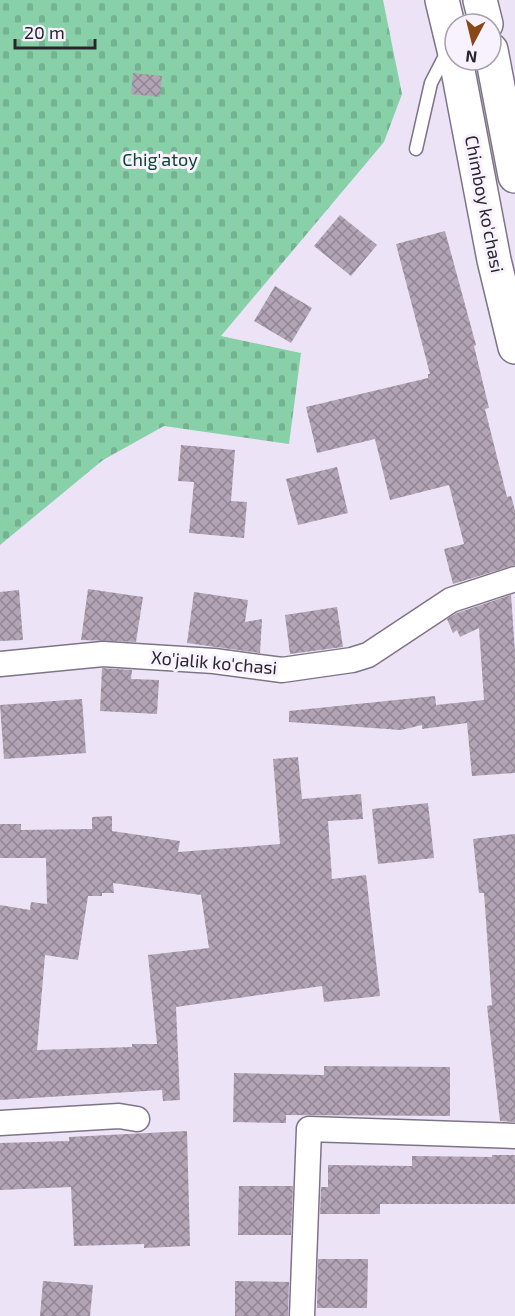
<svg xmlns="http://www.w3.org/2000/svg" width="515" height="1316" viewBox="0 0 515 1316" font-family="'Exo 2',sans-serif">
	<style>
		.cemetery { fill: url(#cemetery-stones) }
		.building { fill: url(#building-cross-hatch); fill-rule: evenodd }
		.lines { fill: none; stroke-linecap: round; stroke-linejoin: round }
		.lane-casing { stroke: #7d7587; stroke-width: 15 }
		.street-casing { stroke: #7d7587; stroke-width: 27 }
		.secondary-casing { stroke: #7d7587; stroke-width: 36 }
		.lane { stroke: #fff; stroke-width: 12 }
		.street { stroke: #fff; stroke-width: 24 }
		.secondary { stroke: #fff; stroke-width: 33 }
		.labels { text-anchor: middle; stroke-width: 6; stroke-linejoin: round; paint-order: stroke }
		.park-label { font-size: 18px; fill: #09482d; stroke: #f7f2fe }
		.street-label { font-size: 18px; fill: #29252d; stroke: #f7f2fe }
	</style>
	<defs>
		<pattern id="cemetery-stones" width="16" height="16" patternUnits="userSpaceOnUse" patternTransform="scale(1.5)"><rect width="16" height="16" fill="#87d0a8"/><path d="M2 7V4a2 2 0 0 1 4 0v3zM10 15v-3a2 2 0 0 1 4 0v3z" fill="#75b291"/></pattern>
		<pattern id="building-cross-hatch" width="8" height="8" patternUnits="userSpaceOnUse" patternTransform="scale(1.5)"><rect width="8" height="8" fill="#b2a4b5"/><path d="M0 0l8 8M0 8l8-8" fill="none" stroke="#918594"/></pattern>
	</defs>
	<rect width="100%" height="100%" fill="#ece3f7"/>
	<path class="cemetery" d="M0,0H383L402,94L384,142L221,336L301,353L289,444L164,426L103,460L0,545Z"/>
	<path class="building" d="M133,73L162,76L160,97L131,94Z
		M340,215L377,245L351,276L314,246Z
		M445,231L476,345L474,346L489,408L485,409L507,497L511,496L515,510V565L453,584L444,549L464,544L449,485L390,500L375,439L317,453L306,407L428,378V374H430L396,244Z
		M275,286L312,308L291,343L254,321Z
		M181,445L235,450L231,501L247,502L244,538L189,533L194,482L178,481Z
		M337,467L348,513L298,525L286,479Z
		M88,589L143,597L136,642L81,640Z
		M19,590L23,640L0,641V592Z
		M194,592L248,600L245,622L262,619L260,653L187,643Z
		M511,595L515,652V773L472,776L467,723L422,729V725L401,730L289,722V711L435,696L436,705L484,700L479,628L460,637L457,630L453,633L447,619L457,613Z
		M337,607L343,647L290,654L285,615Z
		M102,668L132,670L131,679L159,680L157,714L100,711Z
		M82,699L86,753L4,759L0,705Z
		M298,757L302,799L361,794L363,819L328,821L332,879L366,875L380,996L324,1002L322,986L176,1007L180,1100L163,1101L162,1090L0,1100V905L30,910L31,902L47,904L46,858H0V824H21V830L92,829V817L112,816V831L180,841L178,852L280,844L273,759ZM113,883L201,895L209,948L148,955L157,1044H132V1047L37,1050L45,955L78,960L88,896H102V893H114Z
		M428,803L434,858L378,864L372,809Z
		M515,834V1122L500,1121L487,1006L492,1005L484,893H479L473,839Z
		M324,1066L450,1067V1116L286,1115V1123L233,1122L234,1073L324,1075Z
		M187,1131L190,1246L144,1248V1244L74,1246L71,1187L0,1190V1143L69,1141V1137Z
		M492,1155H515V1204H380V1214H320L321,1187H328V1165L412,1166V1156L492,1157Z
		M239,1186H293L291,1235H238Z
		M318,1259H368L367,1308H317Z
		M43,1281L93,1285L90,1316H40Z
		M235,1281L289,1282L288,1316H235Z"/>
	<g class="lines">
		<g class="lane-casing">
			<path id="lane" d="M416,149L431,83L448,50"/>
		</g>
		<g class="street-casing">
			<path id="street" d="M0,664L103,654L214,661L282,670L352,660L368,655L451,600L515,579
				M0,1123L119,1116L137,1119
				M302,1316L309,1129L515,1136"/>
		</g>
		<g class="secondary-casing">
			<path id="secondary" d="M442,0L455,54
				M480,0L486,24
				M491,50L515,176
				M456,60L494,260L515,347"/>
		</g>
		<use href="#lane" class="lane"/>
		<use href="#street" class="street"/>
		<use href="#secondary" class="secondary"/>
	</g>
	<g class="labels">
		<g class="park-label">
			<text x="160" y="166">Chig'atoy</text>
		</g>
		<g class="street-label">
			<text transform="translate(484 204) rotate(79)" y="6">Chimboy ko'chasi</text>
			<text transform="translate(214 663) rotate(5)" y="6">Xo'jalik ko'chasi</text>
		</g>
	</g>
	<g transform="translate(473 42) rotate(187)"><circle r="28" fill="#f7f2fe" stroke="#a5a0aa" stroke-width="1.5"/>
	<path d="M0-4.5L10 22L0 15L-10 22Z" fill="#8a4816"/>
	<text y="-9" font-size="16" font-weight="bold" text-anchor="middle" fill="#29252d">N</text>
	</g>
	<path d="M15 39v9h80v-9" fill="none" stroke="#29252d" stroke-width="3"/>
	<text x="24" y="39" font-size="18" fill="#29252d" stroke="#f7f2fe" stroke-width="4.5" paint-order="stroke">20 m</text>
</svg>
